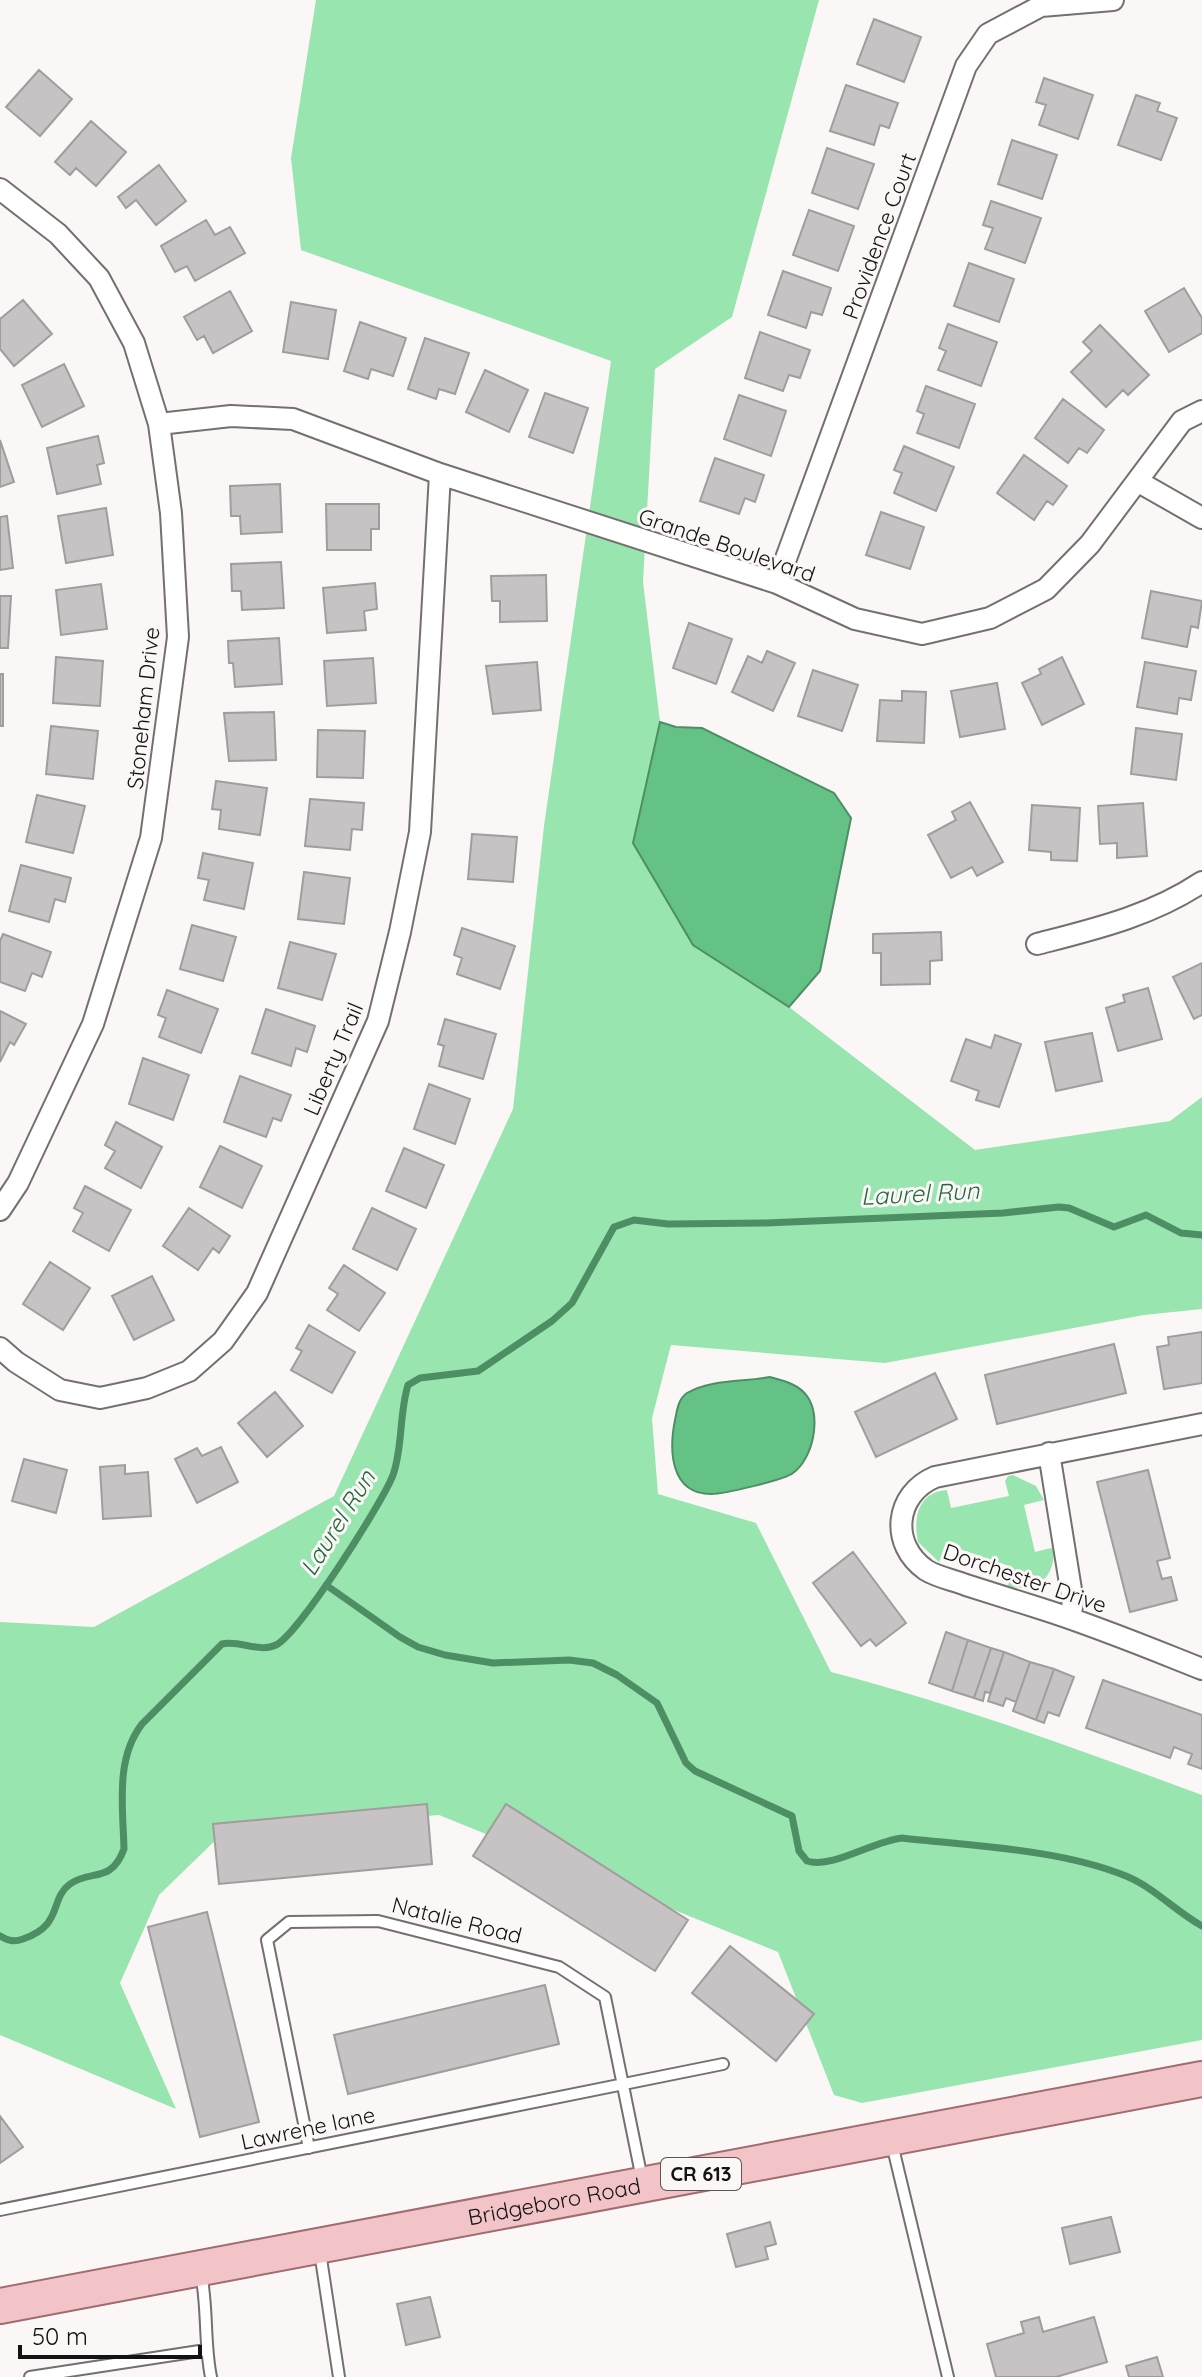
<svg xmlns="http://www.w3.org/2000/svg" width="1202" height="2377" viewBox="0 0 1202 2377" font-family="Quicksand,sans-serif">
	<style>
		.green { fill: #98e5b0 }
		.water { fill: #65c287; stroke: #4d8e64; stroke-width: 2 }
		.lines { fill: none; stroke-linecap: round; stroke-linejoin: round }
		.stream { stroke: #4d8e64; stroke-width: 7 }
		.building { fill: #c7c2c3; stroke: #a29d9d; stroke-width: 2 }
		.lane-casing { stroke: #747070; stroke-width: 14 }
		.street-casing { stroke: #747070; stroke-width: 24 }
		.primary-casing { stroke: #9f6c6f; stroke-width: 38 }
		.lane { stroke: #fff; stroke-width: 10 }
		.street { stroke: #fff; stroke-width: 20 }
		.primary { stroke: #f2c4c7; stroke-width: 34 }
		.labels { text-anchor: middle; stroke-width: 6; stroke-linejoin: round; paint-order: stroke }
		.shield { fill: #fcf7f7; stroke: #5a5757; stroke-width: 2 }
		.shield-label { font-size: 20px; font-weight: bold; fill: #141313 }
		.street-label { font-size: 22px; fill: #141313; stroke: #fcf7f7 }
		.water-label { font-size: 24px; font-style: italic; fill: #25673f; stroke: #fcf7f7 }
	</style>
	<rect width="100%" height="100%" fill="#fcf7f7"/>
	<path class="green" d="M316,0H819L732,317L655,369L643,582L660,722L633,843L693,945L789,1007L975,1150L1170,1121L1202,1097V1309L1144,1315L885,1363L671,1345L652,1418L658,1494L756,1523L831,1672C958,1705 1080,1750 1202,1795V2040L862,2103L834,2095L778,1952L439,1815L224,1832L159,1895L120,1983L176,2109L0,2035V1622L94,1627L334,1496L513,1109L544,826L611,361L301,250L291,158Z
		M1013,1475L1036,1486L1044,1500L1024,1505L1035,1552L1051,1548L1054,1550C1054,1580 1036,1592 1008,1586L1012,1567L948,1545L939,1562L918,1542C913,1518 918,1492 947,1490L951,1508L1009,1496L1005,1481L1008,1476Z"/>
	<path class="water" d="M660,722L676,727L702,728L834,793L851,818L820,971L789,1007L693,945L633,843Z
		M770,1377C784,1381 798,1384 807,1396C822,1416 813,1459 793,1473C784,1480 724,1494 711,1494C670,1494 669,1450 675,1420C677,1411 678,1399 687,1393C711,1379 743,1382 770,1377Z"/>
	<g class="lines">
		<path class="stream" d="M326,1585L400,1637L418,1647L445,1655L493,1663L569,1660L593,1663L617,1675L657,1703L686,1763L695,1771L792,1816L799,1851L807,1861C833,1869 873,1841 902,1838C972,1846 1060,1849 1126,1876C1155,1888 1175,1911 1202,1926
			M0,1936C8,1941 14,1942 23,1939C64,1925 49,1899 70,1884C91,1869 111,1884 124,1849C123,1807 115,1759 142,1724L222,1644C240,1640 259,1653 276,1645C298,1635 383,1502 393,1475C403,1447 399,1414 408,1385L420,1378L478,1371L552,1321L572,1303L614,1227L634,1220L668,1224L766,1223L1003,1213L1059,1207L1069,1208L1114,1227L1146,1215L1181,1233L1202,1235"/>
	</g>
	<path class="building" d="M874,19L921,37L904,82L857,64Z
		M39,70L72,99L40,136L6,107Z
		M1044,78L1093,95L1078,139L1039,125L1046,105L1036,102Z
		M846,85L898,103L889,128L880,125L874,145L830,131Z
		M1136,95L1160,103L1157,111L1177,118L1161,160L1118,145Z
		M91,121L126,152L96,186L76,168L70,175L55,162Z
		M1012,140L1057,155L1042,199L998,184Z
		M827,148L874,164L858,209L812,193Z
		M159,165L186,201L156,225L136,200L126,208L118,197Z
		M991,201L1041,218L1025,263L985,249L993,228L983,225Z
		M809,210L854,226L838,271L793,255Z
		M206,220L215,235L230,227L245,253L195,281L187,266L175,272L161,246Z
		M969,263L1014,279L999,322L954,306Z
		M783,271L831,288L822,315L811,312L806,328L768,315Z
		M1184,288L1202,318V333L1169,352L1145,311Z
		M230,291L252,331L213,353L204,336L197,340L184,317Z
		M23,300L52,334L14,366L0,349V319Z
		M291,302L336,310L328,359L283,352Z
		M360,322L406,338L393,376L371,369L368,379L344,371Z
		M948,324L997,342L981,386L938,370L946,351L939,348Z
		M1100,325L1149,375L1128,395L1123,390L1106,407L1071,372L1092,351L1083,342Z
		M760,332L810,350L800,378L789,375L783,391L745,378Z
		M425,338L469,353L455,394L439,389L436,399L408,389Z
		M64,364L84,406L42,427L22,385Z
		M485,370L528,390L509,432L466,412Z
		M926,386L975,404L959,448L917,433L924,414L917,411Z
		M545,393L588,408L573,453L529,437Z
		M739,395L786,411L771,456L724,439Z
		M1063,399L1104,430L1087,453L1079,448L1068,463L1035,438Z
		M98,436L104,463L97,465L101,484L57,494L47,448Z
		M0,440L14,482L0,487Z
		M904,446L954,467L936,511L894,493L902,473L894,470Z
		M1024,455L1067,486L1053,505L1047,501L1034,520L997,493Z
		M715,458L764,475L755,502L745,498L739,514L700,501Z
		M280,484L282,532L241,534L240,516H231L230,486Z
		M326,504H379V529H371V550H327Z
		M106,508L113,555L66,563L58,516Z
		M881,512L924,527L910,569L866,555Z
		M7,516L13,568L0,570V517Z
		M281,562L284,608L242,610L241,591H232L231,564Z
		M546,575L547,621L500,622V601H492L491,576Z
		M375,583L377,609L364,611L366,630L327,633L323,588Z
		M101,584L107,629L61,635L56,590Z
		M1151,591L1202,601L1198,628L1191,626L1187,647L1142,638Z
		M0,596H11L8,648H0Z
		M689,623L732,639L716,684L673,668Z
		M279,638L282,684L235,687L233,663H229L228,641Z
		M767,651L795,663L773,711L732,692L748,656L762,663Z
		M56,657L103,661L100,706L53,703Z
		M1062,657L1084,704L1042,725L1022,683L1041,674L1039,669Z
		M373,658L376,703L327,706L324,661Z
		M537,662L541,710L493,714L486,666Z
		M1145,662L1196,671L1191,700L1179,698L1177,714L1137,707Z
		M813,670L858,685L842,731L798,716Z
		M0,674H3V726H0Z
		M997,683L1005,729L960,737L951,691Z
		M902,691L926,692L924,743L877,741L880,700L902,701Z
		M274,712L276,760L229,761L224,713Z
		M51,726L98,731L93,779L46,774Z
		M1136,728L1182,734L1176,780L1131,774Z
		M318,730L365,731L363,778L317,777Z
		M216,781L267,788L260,835L219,829L221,810L212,809Z
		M37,795L85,806L73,853L26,842Z
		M310,799L364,803L362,830L352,829L350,850L305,846Z
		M970,802L1003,862L977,876L972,867L951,878L928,835L956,820L952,812Z
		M1143,803L1147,856L1117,858V843L1100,844L1098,806Z
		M1032,805L1080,808L1077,861L1051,860V852L1029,850Z
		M472,834L517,837L513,882L468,879Z
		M203,853L253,863L244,909L204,900L209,880L198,878Z
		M21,865L71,878L65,902L55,899L49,922L9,911Z
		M304,872L350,878L344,924L298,919Z
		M192,925L236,937L223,981L180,969Z
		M462,928L515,946L500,989L457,974L462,958L454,955Z
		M941,932L942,960L930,961V984L881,985V953H873V934Z
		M3,934L51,952L42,977L32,973L25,991L0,982V941Z
		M290,942L336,954L322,1000L278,988Z
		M1202,963V1015L1194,1019L1173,977Z
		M1148,988L1162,1039L1118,1051L1106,1008L1125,1002L1123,995Z
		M167,990L218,1009L201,1053L159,1037L166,1018L158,1015Z
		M266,1009L315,1026L307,1052L296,1048L291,1066L252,1053Z
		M0,1011L26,1024L14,1045L10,1042L0,1062Z
		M445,1019L496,1034L483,1079L439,1066L444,1046L438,1044Z
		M1092,1033L1102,1081L1056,1091L1045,1042Z
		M995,1035L1021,1044L999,1107L976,1100L979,1091L951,1081L966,1039L991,1048Z
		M143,1058L189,1075L173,1120L129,1104Z
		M240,1076L291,1095L281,1121L273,1118L266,1137L224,1122Z
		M429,1084L470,1099L455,1144L414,1129Z
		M116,1122L162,1147L141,1188L105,1168L115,1151L105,1145Z
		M220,1146L262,1166L242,1208L200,1187Z
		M404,1148L444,1165L426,1208L386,1191Z
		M85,1186L131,1210L109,1251L73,1231L83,1213L74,1208Z
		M189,1208L230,1236L219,1253L213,1248L198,1270L163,1246Z
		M372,1208L416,1229L397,1270L353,1249Z
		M50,1262L90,1288L63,1330L23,1304Z
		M344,1265L385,1293L359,1331L327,1310L338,1294L329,1288Z
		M152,1276L174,1320L134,1340L112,1296Z
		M309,1325L355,1352L332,1393L291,1370L302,1351L296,1348Z
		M1202,1332V1383L1164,1389L1157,1347L1169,1345L1168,1337Z
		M1114,1344L1126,1393L997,1424L985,1375Z
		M935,1373L957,1419L876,1457L855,1412Z
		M275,1392L303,1426L267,1457L238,1423Z
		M221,1447L238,1482L197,1503L175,1459L197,1448L202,1456Z
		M24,1459L67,1470L56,1513L12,1501Z
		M125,1465V1474L148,1472L151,1516L103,1519L100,1467Z
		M1148,1470L1170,1558L1157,1561L1162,1579L1171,1577L1177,1600L1130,1612L1097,1482Z
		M853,1552L906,1623L876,1646L870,1639L861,1646L813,1583Z
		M946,1632L968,1640L952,1691L929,1683Z
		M968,1640L991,1648L974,1698L952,1691Z
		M991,1648L1004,1652L990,1693L985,1692L983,1701L974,1698Z
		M1004,1652L1030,1662L1016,1702L1006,1698L1003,1706L988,1701Z
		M1030,1662L1054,1669L1036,1720L1013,1711Z
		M1054,1669L1074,1677L1059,1716L1048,1712L1044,1723L1036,1720Z
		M1103,1680L1202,1715V1769L1188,1764L1192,1754L1174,1747L1170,1758L1086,1728Z
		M427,1804L432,1864L219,1884L213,1824Z
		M506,1804L688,1920L655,1971L473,1856Z
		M207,1912L259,2122L200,2137L148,1927Z
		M730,1946L814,2014L776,2061L692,1993Z
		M545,1985L559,2044L348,2094L334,2035Z
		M0,2116L23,2147L0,2163Z
		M1111,2217L1120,2252L1070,2264L1062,2228Z
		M770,2222L776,2244L765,2247L768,2259L736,2267L727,2234Z
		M430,2297L440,2337L406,2345L397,2304Z
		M1039,2317L1043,2332L1094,2317L1107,2362L1056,2377H996L987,2344L1024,2333L1021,2322Z
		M1157,2357L1163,2377H1129L1126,2366Z"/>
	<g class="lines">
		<g class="lane-casing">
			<path id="lane" d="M892,2144L948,2377
				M309,2148L267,1940L289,1922L378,1921L559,1967L605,1997L642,2179
				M0,2210L723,2064
				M320,2252L339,2377
				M201,2274C208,2308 204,2343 211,2377
				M30,2377L206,2350"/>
		</g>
		<g class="street-casing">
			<path id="street" d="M0,189L58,234L99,278L134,343L159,424L171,513L178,637L151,838L93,1024L18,1183L0,1210
				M159,424L231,416L293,419L440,474L777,583L855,619L922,634L990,618L1046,589L1090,544L1182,421L1202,411
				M1137,481L1202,518
				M777,583L966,66L988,34L1041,6L1113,0
				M1037,944C1095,929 1151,916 1202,882
				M0,1348L16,1362L60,1390L100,1398L147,1388L189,1371L223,1341L257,1293L378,1021L400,932L420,832L440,474
				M1202,1424L935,1477C895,1494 889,1544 926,1570C937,1577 953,1580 966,1585C991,1593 1016,1601 1042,1609C1096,1626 1149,1648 1202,1669
				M1049,1453L1073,1602L1070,1618"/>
		</g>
		<g class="primary-casing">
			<g id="primary">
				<path id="s1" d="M0,2306L1202,2079"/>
			</g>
		</g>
		<use href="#lane" class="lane"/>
		<use href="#street" class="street"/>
		<use href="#primary" class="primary"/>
	</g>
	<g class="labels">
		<rect class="shield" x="661" y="2158" width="80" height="32" rx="6"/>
		<g class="shield-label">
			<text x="701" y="2181">CR 613</text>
		</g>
		<g class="street-label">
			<text transform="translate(879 236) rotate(-70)" y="8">Providence Court</text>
			<text transform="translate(727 545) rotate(19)" y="8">Grande Boulevard</text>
			<text transform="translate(143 708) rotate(-84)" y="8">Stoneham Drive</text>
			<text transform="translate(333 1059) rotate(-67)" y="8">Liberty Trail</text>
			<text transform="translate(1025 1578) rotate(19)" y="8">Dorchester Drive</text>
			<text transform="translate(457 1920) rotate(14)" y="8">Natalie Road</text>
			<text transform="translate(308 2128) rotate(-12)" y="8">Lawrene lane</text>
			<text dy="8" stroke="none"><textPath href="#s1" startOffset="564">Bridgeboro Road</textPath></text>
		</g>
		<g class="water-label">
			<text transform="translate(920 1194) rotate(-3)" y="8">Laurel Run</text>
			<text transform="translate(338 1523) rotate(-58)" y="8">Laurel Run</text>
		</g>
	</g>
	<path d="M20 2345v12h180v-12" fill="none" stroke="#141313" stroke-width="4"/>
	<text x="32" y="2345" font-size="24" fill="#141313" stroke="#fcf7f7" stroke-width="6" paint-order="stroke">50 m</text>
</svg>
